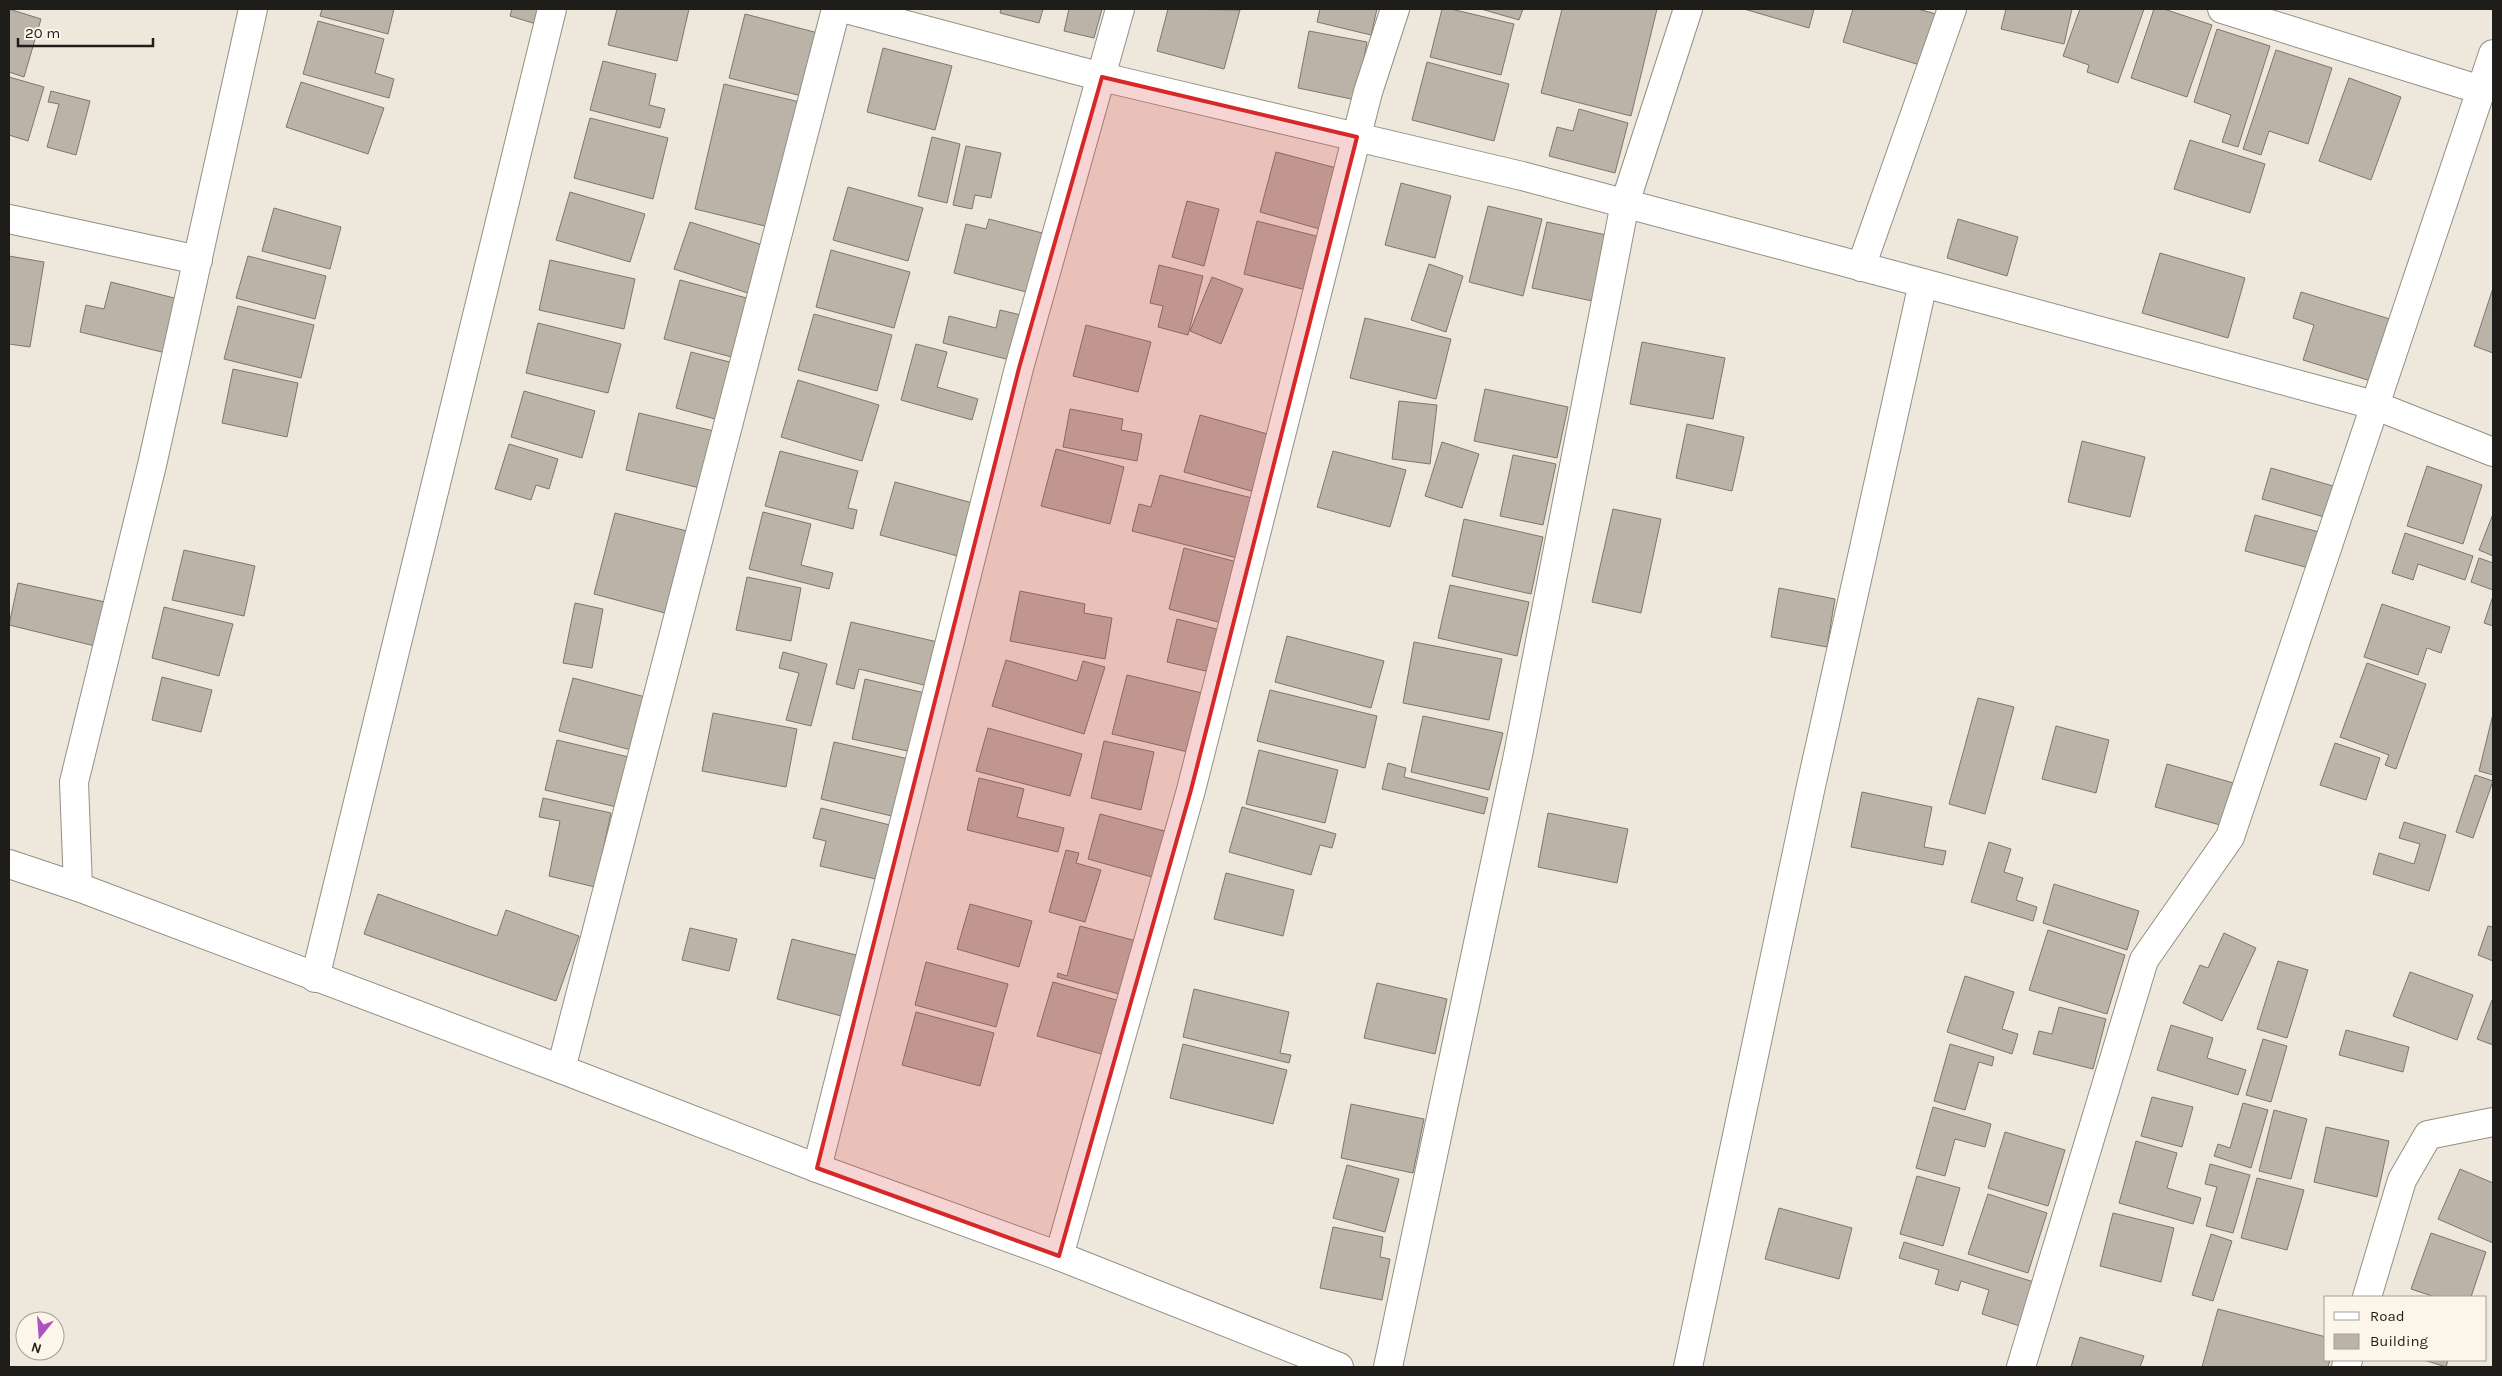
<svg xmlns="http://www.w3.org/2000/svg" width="2502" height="1376" viewBox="0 0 2502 1376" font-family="Karla,sans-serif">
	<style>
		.building { fill: #bbb2a8; stroke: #7e766c }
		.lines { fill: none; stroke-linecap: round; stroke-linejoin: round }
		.street-casing { stroke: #948f83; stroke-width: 30 }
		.secondary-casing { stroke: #948f83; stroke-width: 30 }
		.street { stroke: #fff; stroke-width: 28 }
		.secondary { stroke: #fff; stroke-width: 28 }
		.marked { fill: #d62828; fill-opacity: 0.2; stroke: #d62828; stroke-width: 4; stroke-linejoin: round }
	</style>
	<rect width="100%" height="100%" fill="#eee8dc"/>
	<path class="building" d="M9,9L41,19L24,77L9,72Z
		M322,9H394L388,34L320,16Z
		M512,9H551L546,27L510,16Z
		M617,9H689L677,61L608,45Z
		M1001,9H1043L1039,23L1000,13Z
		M1069,9H1102L1094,38L1064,31Z
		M1168,9L1240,10L1224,69L1157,51Z
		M1320,9H1377L1371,35L1317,22Z
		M1442,9H1451L1514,24L1501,75L1430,57Z
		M1481,9H1523L1519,20Z
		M1562,9H1657L1631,116L1541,93Z
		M1744,9H1814L1809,28Z
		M1853,9H1918L1936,14L1920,65L1843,42Z
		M2006,9H2072L2064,44L2001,29Z
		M2080,9H2144L2118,83L2087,72L2089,65L2063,56Z
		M2154,9H2164L2212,25L2187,97L2131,78Z
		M745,14L822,34L806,97L729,78Z
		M318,21L384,39L375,73L394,79L389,98L303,74Z
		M2217,29L2270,46L2238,147L2222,142L2231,115L2194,102Z
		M1309,31L1367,42L1356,100L1298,88Z
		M883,48L952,66L935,130L867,112Z
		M2276,50L2332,68L2308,144L2269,131L2261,155L2243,149Z
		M603,61L656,74L649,105L665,109L660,128L590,110Z
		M1427,62L1509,84L1494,141L1412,120Z
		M9,77L44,87L28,141L9,135Z
		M2349,78L2401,97L2371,180L2319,161Z
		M301,82L384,108L368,154L286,127Z
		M724,84L804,103L773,228L695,209Z
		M51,91L90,101L76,155L47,147L59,104L48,102Z
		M1579,109L1628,123L1615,173L1549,156L1557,127L1573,131Z
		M590,118L668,138L653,199L574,178Z
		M932,137L960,144L947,203L918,196Z
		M2190,140L2265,164L2250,213L2174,189Z
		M966,146L1001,153L991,198L975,195L972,209L953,205Z
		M1276,152L1340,169L1323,230L1260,212Z
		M1401,183L1451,196L1435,258L1385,245Z
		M848,187L923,208L908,261L833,240Z
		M570,192L645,214L630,262L556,240Z
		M1187,201L1219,209L1204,266L1172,257Z
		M1488,206L1542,219L1523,296L1469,282Z
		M274,208L341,227L330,269L262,251Z
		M989,219L1046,234L1030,293L954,273L966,224L986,229Z
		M1958,219L2018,237L2007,276L1947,258Z
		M1257,221L1320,237L1306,290L1244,274Z
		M690,222L772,248L757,296L674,269Z
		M1547,222L1606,235L1592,301L1532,288Z
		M831,250L910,272L894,328L816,307Z
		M2160,253L2245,278L2228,338L2142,313Z
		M9,256L44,262L30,347L9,344Z
		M248,256L326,276L315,319L236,298Z
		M550,260L635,279L624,329L539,310Z
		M1429,264L1463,276L1446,332L1411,320Z
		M1159,265L1203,276L1188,335L1158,327L1163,306L1150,303Z
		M1212,277L1243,289L1221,344L1190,331Z
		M680,280L754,300L739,359L664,339Z
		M111,282L182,300L170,354L80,332L86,305L104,309Z
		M2493,288V353L2474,346Z
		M2301,292L2393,320L2374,382L2303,360L2314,325L2293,318Z
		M238,306L314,325L301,378L224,359Z
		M1000,310L1025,316L1014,361L943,343L949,316L996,328Z
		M814,314L892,335L877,391L798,370Z
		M1365,318L1451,339L1436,399L1350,378Z
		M538,323L621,344L608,393L526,373Z
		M1086,325L1151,342L1138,392L1073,376Z
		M1642,342L1725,358L1713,419L1630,404Z
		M916,344L947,352L937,387L978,399L972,420L901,400Z
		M691,352L737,364L722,421L676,408Z
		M233,369L298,383L287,437L222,423Z
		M798,380L879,405L862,461L781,437Z
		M1485,389L1568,407L1557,458L1474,441Z
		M524,391L595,411L582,458L511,437Z
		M1399,401L1437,405L1430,464L1392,459Z
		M1070,409L1123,419L1121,430L1142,434L1137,461L1063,447Z
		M639,413L718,432L704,489L626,470Z
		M1200,415L1278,437L1262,494L1184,472Z
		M1687,424L1744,437L1732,491L1676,478Z
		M2082,441L2145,457L2130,517L2068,502Z
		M1442,442L1479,454L1462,508L1425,496Z
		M509,444L558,459L549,489L536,485L531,500L495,489Z
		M1056,449L1124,467L1110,524L1041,506Z
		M780,451L858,471L848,508L857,510L853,529L765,506Z
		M1333,451L1406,470L1390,527L1317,507Z
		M1513,455L1556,464L1543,525L1500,516Z
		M2427,466L2482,485L2463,544L2407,526Z
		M2271,468L2333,486L2324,517L2262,499Z
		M1160,475L1256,499L1241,559L1132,531L1139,504L1151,507Z
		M895,482L980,505L965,558L880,535Z
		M1613,509L1661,519L1641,613L1592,602Z
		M763,512L811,524L801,565L833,573L829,589L749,569Z
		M615,513L687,531L665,613L594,594Z
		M2493,514V556L2479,550Z
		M2255,515L2319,532L2309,568L2245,551Z
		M1464,519L1543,537L1531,594L1452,576Z
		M2405,533L2473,556L2465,580L2418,564L2413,580L2392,573Z
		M1184,548L1237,562L1222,623L1169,609Z
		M184,550L255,566L244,616L172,600Z
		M2479,558L2493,563V590L2471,582Z
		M747,577L801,588L791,641L736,630Z
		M18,583L105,602L95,646L9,625Z
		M1450,585L1529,602L1517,656L1438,638Z
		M1779,588L1835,599L1827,647L1771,637Z
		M1020,591L1085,604L1084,613L1112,618L1105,659L1010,641Z
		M2493,596V626L2484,623Z
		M575,603L603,609L592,668L563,663Z
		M2382,604L2450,627L2441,653L2427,648L2418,675L2364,657Z
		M164,607L233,624L219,676L152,658Z
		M1177,619L1220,630L1210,672L1167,662Z
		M851,622L942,643L932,687L859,669L854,689L836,684Z
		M1287,636L1384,661L1371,708L1275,682Z
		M1414,642L1502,659L1489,720L1403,703Z
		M783,652L827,664L811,726L786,720L799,673L779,668Z
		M1006,660L1077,681L1083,661L1105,667L1084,734L992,706Z
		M2367,663L2426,684L2396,769L2385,765L2389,755L2340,737Z
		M1127,675L1202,693L1188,752L1112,734Z
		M162,677L212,690L201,732L152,720Z
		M573,678L653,699L639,752L559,731Z
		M865,679L929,694L917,753L852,739Z
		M1270,690L1377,716L1365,768L1257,741Z
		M1978,698L2014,707L1985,814L1949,804Z
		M713,713L797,729L786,787L702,771Z
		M2493,714V775L2479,771Z
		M1423,716L1503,733L1489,790L1411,772Z
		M2056,726L2109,740L2096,793L2042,779Z
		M988,728L1082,754L1070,796L976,771Z
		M557,740L637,759L625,809L545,790Z
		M1104,741L1154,752L1141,810L1091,798Z
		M834,742L913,760L900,818L821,799Z
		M2335,743L2380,758L2366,800L2320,785Z
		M1259,750L1338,770L1325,823L1246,804Z
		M1388,763L1406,768L1404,777L1488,798L1484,814L1382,789Z
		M2167,764L2244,786L2231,828L2155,807Z
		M2475,775L2493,781L2473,838L2456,832Z
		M979,778L1024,789L1017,817L1064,828L1058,852L967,830Z
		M1862,792L1932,807L1924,847L1946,851L1943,865L1851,847Z
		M543,798L611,813L595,887L549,876L560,821L539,817Z
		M1242,807L1336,834L1332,848L1320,845L1311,875L1229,852Z
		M821,808L898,827L884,881L820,866L826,841L813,838Z
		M1548,813L1628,829L1617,883L1538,867Z
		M1100,814L1172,833L1159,879L1088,859Z
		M2404,822L2446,835L2429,891L2373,874L2379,853L2414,864L2420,844L2399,838Z
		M1989,842L2011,849L2004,872L2023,878L2016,900L2037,907L2033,921L1971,902Z
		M1066,850L1079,853L1076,863L1101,870L1085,922L1049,912Z
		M1226,873L1294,890L1283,936L1214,919Z
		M2054,884L2139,911L2127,950L2043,923Z
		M378,894L497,936L506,910L579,936L556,1001L364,934Z
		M970,904L1032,921L1019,967L957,949Z
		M1080,926L1144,943L1130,997L1057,977L1058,973L1067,976Z
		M2488,926L2493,927V961L2478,955Z
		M690,928L737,939L729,971L682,960Z
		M2048,930L2125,955L2107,1014L2029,990Z
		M2224,933L2256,948L2222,1021L2183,1003L2200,965L2208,968Z
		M792,939L864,957L849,1018L777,999Z
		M2278,961L2308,970L2287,1038L2257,1029Z
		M926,962L1008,984L996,1027L915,1005Z
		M2410,972L2473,995L2457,1040L2393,1016Z
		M1965,976L2014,992L2002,1029L2018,1034L2012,1054L1947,1032Z
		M1053,982L1127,1003L1112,1057L1037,1036Z
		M1377,983L1447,999L1435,1054L1364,1038Z
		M1194,989L1289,1012L1280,1053L1291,1055L1289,1063L1183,1037Z
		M2492,1000H2493V1045L2477,1039Z
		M2059,1007L2106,1019L2093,1069L2033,1054L2039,1031L2052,1034Z
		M916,1012L994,1033L980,1086L902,1065Z
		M2171,1025L2213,1038L2207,1058L2246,1070L2238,1095L2157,1070Z
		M2346,1030L2409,1047L2403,1072L2339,1055Z
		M2263,1039L2287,1046L2271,1102L2246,1095Z
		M1183,1044L1287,1070L1273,1124L1170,1098Z
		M1950,1044L1994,1057L1992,1066L1979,1062L1965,1110L1934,1101Z
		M2152,1097L2193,1107L2182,1147L2141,1136Z
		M2243,1103L2268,1110L2251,1168L2214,1156L2218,1144L2230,1148Z
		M1351,1104L1424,1119L1413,1173L1341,1158Z
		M1933,1107L1991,1124L1985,1147L1955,1139L1945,1176L1916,1168Z
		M2274,1110L2307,1119L2291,1179L2259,1171Z
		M2326,1127L2389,1141L2377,1197L2314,1182Z
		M2005,1132L2065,1150L2048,1206L1988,1188Z
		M2136,1141L2177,1153L2167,1188L2201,1198L2193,1224L2119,1203Z
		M2210,1164L2250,1175L2233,1233L2206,1226L2217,1187L2205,1184Z
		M1347,1165L1399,1179L1385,1232L1333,1218Z
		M2460,1169L2493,1183V1243L2438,1219Z
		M1917,1176L1960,1188L1943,1246L1900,1234Z
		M2257,1178L2304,1190L2287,1250L2241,1238Z
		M1988,1194L2047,1213L2028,1273L1968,1254Z
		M1779,1208L1852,1228L1839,1279L1765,1259Z
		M2113,1213L2174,1228L2161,1282L2100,1266Z
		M1333,1227L1383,1237L1380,1257L1390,1259L1382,1300L1320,1288Z
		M2431,1233L2486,1252L2471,1297H2435L2411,1289Z
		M2211,1234L2232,1241L2213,1301L2192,1295Z
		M1904,1242L2034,1282L2020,1326L1982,1314L1989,1290L1961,1281L1958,1291L1935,1284L1939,1270L1899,1258Z
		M2218,1309L2326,1337V1360H2330L2328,1367H2202Z
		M2080,1337L2144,1356L2140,1367H2071Z
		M2424,1360H2448L2446,1367Z"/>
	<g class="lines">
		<g class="street-casing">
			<path id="street" d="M846,9L1102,77L1522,176L1923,283L2374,405L2493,452
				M2222,9L2481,90
				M9,219L198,260
				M1861,267L1952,9
				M78,887L74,782L152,465L253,9
				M315,978L552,9
				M561,1069L836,9
				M817,1168L1019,368L1120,9
				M1059,1256L1191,790L1368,92L1395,9
				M2367,1297L2402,1180L2428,1135L2493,1122
				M1388,1367L1518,755L1625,203L1688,9
				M1688,1367L1811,786L1923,283
				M2021,1367L2144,960L2230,837L2493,54
				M2346,1367L2348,1360"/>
		</g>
		<g class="secondary-casing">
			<path id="secondary" d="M9,864L78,887L561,1069L817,1168L1059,1256L1339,1367"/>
		</g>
		<use href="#street" class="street"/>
		<use href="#secondary" class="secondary"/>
	</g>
	<path class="marked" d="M1102,77L1357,137L1191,790L1059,1256L817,1168L1019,368Z"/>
	<rect width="2502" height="1376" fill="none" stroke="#1f1d19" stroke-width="20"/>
	<rect x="2324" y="1296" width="162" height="65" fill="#fbf6e9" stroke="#a39f96"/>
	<rect x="2334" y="1312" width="25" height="8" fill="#ffffff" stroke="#a39f96"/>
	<text x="2370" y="1321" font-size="15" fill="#1f1d19">Road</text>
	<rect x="2334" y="1334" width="25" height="15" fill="#bbb2a8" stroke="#a39f96"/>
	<text x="2370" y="1346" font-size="15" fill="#1f1d19">Building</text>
	<g transform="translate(40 1336) rotate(197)"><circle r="24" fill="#fbf6e9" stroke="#a39f96"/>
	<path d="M0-4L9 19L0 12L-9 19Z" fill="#ae53be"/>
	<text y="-8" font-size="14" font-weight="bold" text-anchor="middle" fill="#1f1d19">N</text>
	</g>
	<path d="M18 38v8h135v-8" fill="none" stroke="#1f1d19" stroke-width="2.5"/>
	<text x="25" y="38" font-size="15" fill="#1f1d19" stroke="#fbf6e9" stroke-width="4" paint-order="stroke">20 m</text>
</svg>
